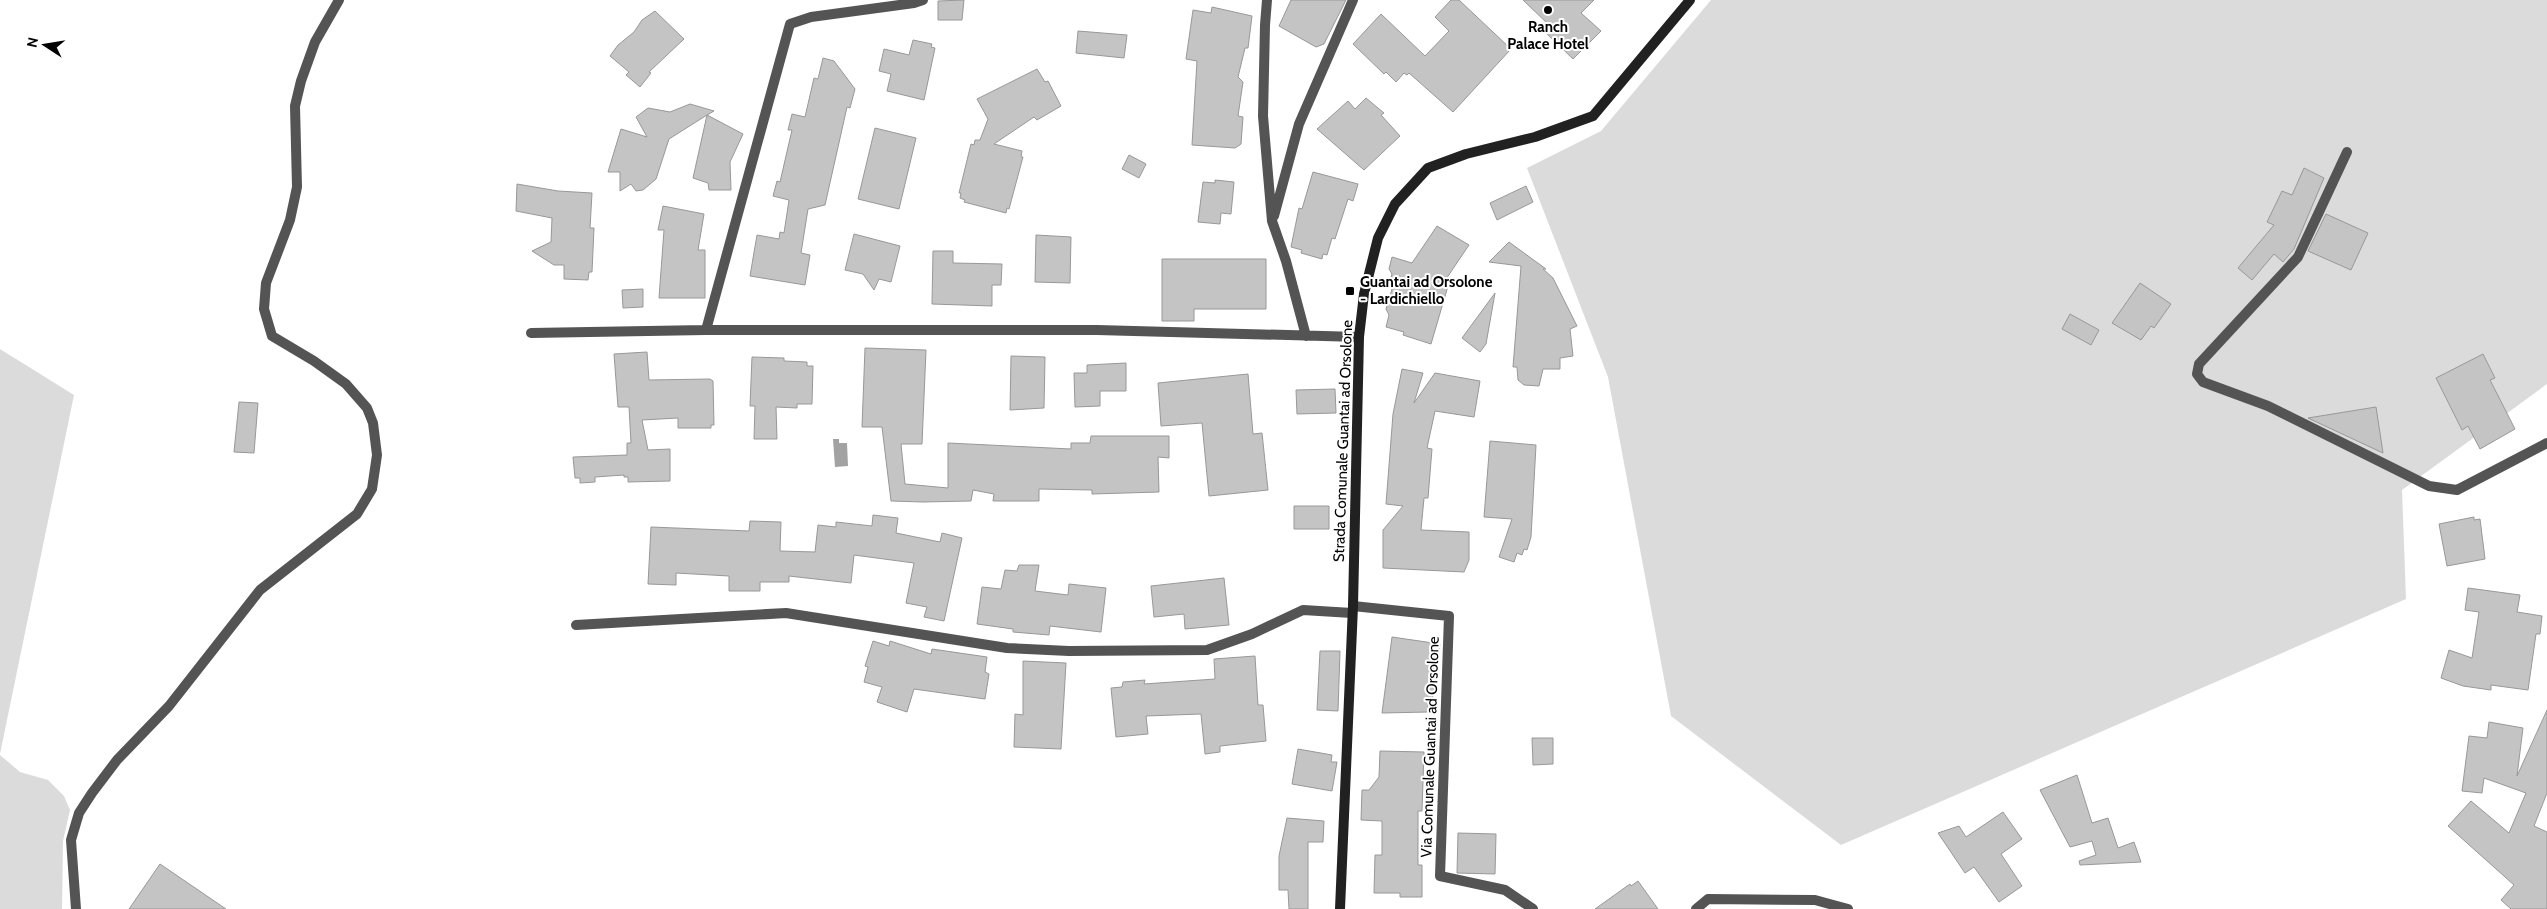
<svg xmlns="http://www.w3.org/2000/svg" width="2547" height="909" viewBox="0 0 2547 909" font-family="Cabin,sans-serif">
	<style>
		.green { fill: #dbdbdb }
		.water { fill: #a2a2a2 }
		.building { fill: #c4c4c4; stroke: #989898 }
		.lines { fill: none; stroke-linecap: round; stroke-linejoin: round }
		.street { stroke: #545454; stroke-width: 10 }
		.secondary { stroke: #212121; stroke-width: 10 }
		.poi-dot { fill: #000; stroke: #fff; stroke-width: 2 }
		.labels { text-anchor: middle; stroke-width: 4; stroke-linejoin: round; paint-order: stroke }
		.poi-label { font-size: 15px; font-weight: bold; fill: #000; stroke: #fff }
		.street-label { font-size: 15px; fill: #000; stroke: #fff }
	</style>
	<rect width="100%" height="100%" fill="#fff"/>
	<path class="green" d="M1711,0H2547V384L2402,490L2406,599L1841,845L1671,716L1608,377L1527,168L1601,131Z
		M0,349L74,395L0,754Z
		M0,755L20,772L48,780L64,796L70,810L63,841L62,909H0Z"/>
	<path class="water" d="M833,439H839V443H847L848,466L835,467Z"/>
	<path class="building" d="M964,0L962,20H938V1Z
		M1291,0H1346L1324,44L1316,47L1279,26Z
		M1451,0H1459L1511,49L1453,112L1409,73L1407,75L1404,73L1396,82L1386,72L1384,74L1353,44L1381,14L1425,56L1449,31L1435,17Z
		M1523,0H1594L1581,13L1601,31L1573,59L1544,31L1549,25Z
		M1212,7L1252,16L1248,48H1245L1238,77L1243,82L1238,116L1243,117L1241,144L1235,148L1192,145L1197,61L1186,59L1193,10L1211,13Z
		M655,11L684,39L649,72L651,73L640,87L626,75L629,72L610,56L618,45L634,32L642,20Z
		M1078,31L1127,35L1124,58L1076,53Z
		M913,40L932,44L931,47L935,48L924,100L887,91L891,74L879,71L884,49L909,55Z
		M823,58L834,61L855,89L850,108L847,107L825,205L808,209L801,253L810,255L805,285L750,276L757,235L779,239L780,232L784,233L789,200L773,196L777,181L780,182L792,130H788L792,114L805,117L814,78L818,79Z
		M1037,69L1045,82L1048,81L1061,106L1037,120L1034,117L994,144L1022,151L1021,157H1023L1009,209L1007,208L1006,213L964,202L965,200L960,198L961,193H959L971,144L974,145L975,140H980L988,119L977,99Z
		M1366,98L1384,113L1381,115L1400,136L1364,170L1317,129L1348,101L1355,109Z
		M690,104L714,111L707,115L743,134L730,162L731,190H709L708,183L693,178L707,115L669,139L656,179L643,190L636,191L631,184L620,191V172H608L621,129L647,137L636,117L648,108L670,112Z
		M875,128L916,138L899,209L858,199Z
		M1129,155L1146,164L1139,178L1122,169Z
		M2304,168L2324,178L2294,249L2283,262L2274,254L2252,280L2238,268L2274,225L2267,222L2282,191L2292,195Z
		M1313,172L1358,184L1353,201L1348,199L1335,239L1332,238L1327,255L1323,254L1322,259L1301,253L1302,250L1291,247L1299,208L1302,209Z
		M1215,180L1234,182L1231,214L1221,213L1220,224L1198,222L1203,182L1215,183Z
		M517,184L558,191L592,193L590,228H594L592,272H589L588,280L564,279V265H554L532,251L551,242L552,218L516,211Z
		M1526,186L1533,202L1497,220L1490,203Z
		M663,206L704,214L698,250H705V298H659L664,230H658Z
		M2326,214L2368,233L2351,270L2308,251Z
		M1437,226L1469,245L1442,285L1448,286L1431,344L1403,335L1404,332L1386,327L1389,315L1386,309L1392,289L1389,284L1392,274L1389,269L1392,257L1412,263Z
		M854,234L900,246L891,282L879,279L874,290L863,274L845,270Z
		M1036,235L1071,237L1070,283L1035,282Z
		M1509,242L1546,269H1543L1553,278L1577,326L1570,329L1573,356L1560,358V369H1543L1539,386L1524,385L1518,380L1517,367H1513L1521,266L1489,262Z
		M933,251H953V263L1002,264L1001,285H992V306L932,304Z
		M1162,259H1266V309H1194V321H1162Z
		M2140,283L2171,304L2154,328L2151,326L2141,340L2112,323Z
		M643,289V307L623,308L622,290Z
		M1495,293L1486,344L1480,352L1462,338Z
		M2070,314L2099,330L2091,345L2062,329Z
		M865,348L926,350L922,444H901L905,484L948,488V443L1071,449V443H1090L1091,436H1169V458L1158,457L1159,492L1092,494V490L1039,489V501H993L994,494L973,490L971,501L923,502L891,501L882,427H862Z
		M647,352L649,380L710,379L713,381L714,425H711V428H678V418L642,420L648,450L670,449V481L628,482V477H624V475L595,477V482L580,483V478H575L573,457L627,455V443H631L629,407H618L614,354Z
		M2483,354L2495,378L2490,380L2515,429L2480,449L2468,426L2462,430L2436,378Z
		M1011,356L1045,357L1044,408L1010,410Z
		M752,357L784,358V361L807,362V366H813L812,404H797V408L776,407L777,439H754L755,406H750Z
		M1126,363V391H1100V406L1075,407L1074,373H1087V365Z
		M1402,369L1423,373L1414,403L1435,373L1480,381L1474,417L1435,411L1427,448L1432,449L1428,498H1424L1421,530L1469,532V560L1464,572L1383,568V530L1403,506L1386,504L1393,414Z
		M1248,374L1253,434L1262,433L1268,490L1209,496L1202,423L1161,426L1158,383Z
		M1335,389L1336,413L1297,414L1296,390Z
		M239,402L258,403L254,453L234,452Z
		M2376,407L2383,453L2308,418Z
		M1490,441L1536,445L1531,537L1527,550L1524,549L1522,555L1517,553L1514,562L1499,557L1512,519L1484,517Z
		M1294,506H1329V529H1294Z
		M873,515L898,518L896,533L940,542L942,533L962,538L944,621L924,617L927,607L906,603L914,563L854,555L851,583L789,576V582H760V591H729V576L676,573V585L648,584L651,527L749,531L750,521L781,522L780,551L815,552L818,525L836,527V522L872,526Z
		M2474,517V520L2480,519L2485,559L2447,566L2439,524Z
		M1019,565H1039L1035,591L1068,595L1069,584L1106,588L1101,632L1050,626L1049,635L1013,632V629L977,624L982,587L1001,589L1005,570L1017,571Z
		M1224,578L1229,625L1185,629L1184,614L1154,617L1151,586Z
		M2468,588L2520,595L2517,612L2542,616L2540,634H2536L2528,690L2491,685V690L2463,686L2441,678L2449,650L2472,658L2479,612L2465,610Z
		M1392,637L1440,644L1432,701L1428,700V712L1382,713Z
		M873,641L889,646L890,641L931,654L932,649L987,657L985,672L989,674L985,699L914,689L907,712L877,702L882,687L864,682L868,667L865,666Z
		M1320,651H1340L1338,711L1317,710Z
		M1255,656L1258,705H1263L1266,741L1220,746V752L1205,754L1201,714L1146,716L1148,734L1116,737L1111,688L1122,687L1123,682L1145,680L1144,684L1215,679L1214,659Z
		M1023,661L1066,663L1061,749L1014,747L1015,714L1023,715Z
		M2547,710V793L2534,826L2547,832V909H2511L2501,900L2514,885L2448,826L2471,801L2509,833L2526,793L2484,778L2482,793L2462,791L2469,736L2487,738L2489,722L2523,728L2517,776Z
		M1532,738H1553V764L1533,765Z
		M1298,749L1332,755L1331,762H1337L1332,791L1292,784Z
		M1380,751L1424,752L1422,811H1418V865H1422V897H1400V893H1374L1375,855H1382V821L1361,820L1362,790H1369L1379,777Z
		M2077,775L2092,823L2108,818L2118,848L2134,842L2141,862L2080,865L2079,861L2096,855L2092,841L2070,847L2040,790Z
		M2003,812L2022,839L2001,854L2022,886L1999,902L1974,867L1965,873L1938,833L1959,826L1966,837Z
		M1287,818L1324,821L1323,842H1308V909H1289L1288,890H1279V856Z
		M1458,833L1496,834L1495,874L1457,873Z
		M160,864L226,909H129Z
		M1638,881L1658,909H1595L1630,884L1631,886Z"/>
	<g class="lines">
		<path class="street" d="M1267,0L1265,25L1263,116L1272,221L1286,261L1306,336
			M2347,152L2298,257L2199,364L2197,374L2203,382L2268,406L2429,486L2457,490L2547,443
			M1274,216L1299,124L1353,0
			M706,330L790,24L811,17L914,3L923,0
			M531,333L706,330H1097L1359,337
			M1353,606L1449,616L1440,876L1505,890L1533,909
			M576,625L786,613L1007,648L1069,651L1207,650L1252,634L1303,610L1352,613
			M76,909L71,840L79,813L92,793L117,760L169,706L260,590L357,514L372,489L377,455L373,423L367,408L346,384L314,361L272,336L264,309L266,283L290,220L297,187L295,106L301,81L315,42L339,0
			M1696,909L1708,899L1815,900L1848,909"/>
		<path class="secondary" d="M1340,909L1353,606L1359,337L1364,294L1378,238L1395,204L1428,168L1466,154L1535,137L1593,116L1690,0"/>
	</g>
	<g class="poi-dot">
		<circle cx="1548" cy="10" r="5"/>
		<rect x="1345" y="286" width="10" height="10" rx="2.5"/>
	</g>
	<g class="labels">
		<g class="poi-label">
			<text x="1548" y="32">Ranch<tspan x="1548" dy="17">Palace Hotel</tspan></text>
			<text x="1360" y="287" text-anchor="start">Guantai ad Orsolone<tspan x="1360" dy="17">- Lardichiello</tspan></text>
		</g>
		<g class="street-label">
			<text transform="translate(1343 441) rotate(-88)" y="5">Strada Comunale Guantai ad Orsolone</text>
			<text transform="translate(1430 747) rotate(-88)" y="5">Via Comunale Guantai ad Orsolone</text>
		</g>
	</g>
	<g transform="translate(45 45) rotate(282)" stroke="#ffffff" stroke-width="4" paint-order="stroke">
	<path d="M0-4L9 19L0 12L-9 19Z" fill="#000000"/>
	<text y="-8" font-size="14" font-weight="bold" text-anchor="middle" fill="#000000">N</text>
	</g>
</svg>
